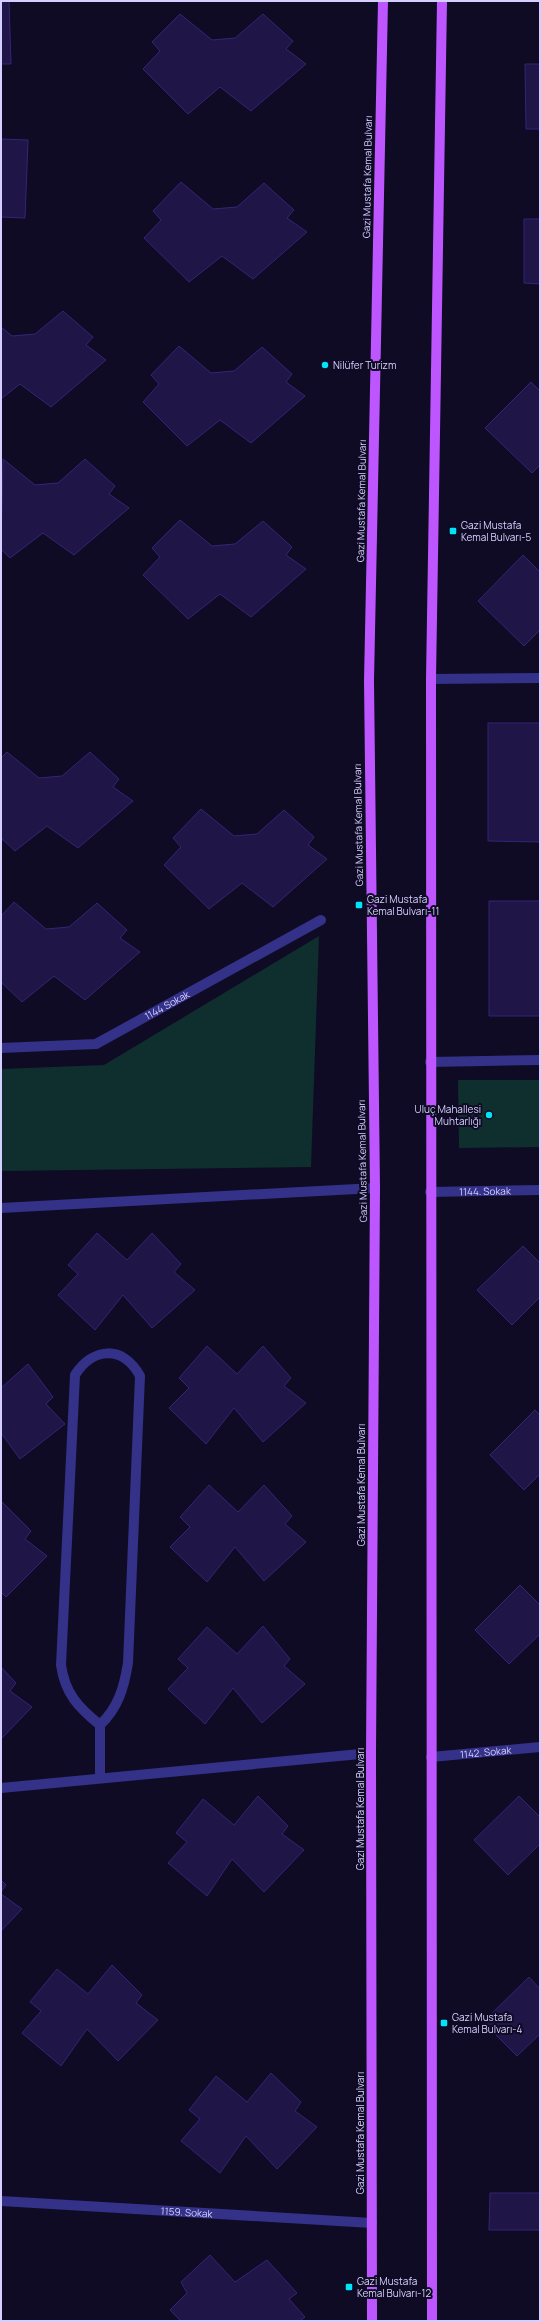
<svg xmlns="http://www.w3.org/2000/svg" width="541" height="2322" viewBox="0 0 541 2322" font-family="Manrope,sans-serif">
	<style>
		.green { fill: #0e2f2d }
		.building { fill: #1f1547; stroke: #342576 }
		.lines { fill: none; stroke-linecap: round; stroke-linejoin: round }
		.minor { stroke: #333188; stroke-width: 10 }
		.major { stroke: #bd56ff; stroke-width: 10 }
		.poi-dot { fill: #00e4fa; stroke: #0f0b24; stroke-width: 1.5 }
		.labels { text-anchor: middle; stroke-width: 4; stroke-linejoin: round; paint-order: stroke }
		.street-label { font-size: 10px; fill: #d4cfff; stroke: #0f0b24 }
		.poi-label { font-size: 10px; fill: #d4cfff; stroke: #0f0b24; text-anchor: start }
	</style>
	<rect width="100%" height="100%" fill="#0f0b24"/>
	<path class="green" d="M319,936L311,1167L1,1171V1069L104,1065Z
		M458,1080H540V1147L459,1148Z"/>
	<path class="building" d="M1,1H9L11,64H1Z
		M180,14L212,40L235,38L263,14L293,41L286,49L306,64L251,111L220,87L188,114L143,69L160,51L152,42Z
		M525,64H540V129H526Z
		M1,139L28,140L25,218L1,217Z
		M181,182L213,209L237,207L264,183L294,210L287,218L307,232L253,279L222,256L189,282L144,238L161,220L153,211Z
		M524,219H540V284L524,283Z
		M63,311L93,337L86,345L106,360L51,407L20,384L1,399V327L12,336L35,334Z
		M179,346L211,373L234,371L262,347L292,374L286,382L305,396L251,443L220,420L187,446L143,402L159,384L151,375Z
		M531,382L540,391V465L532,473L485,428Z
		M3,459L35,485L58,483L85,459L115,486L109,494L129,508L74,555L43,533L10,558L1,549Z
		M180,520L212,546L235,544L263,521L292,547L286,555L306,569L251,617L220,594L188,619L143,575L160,557L152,548Z
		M523,555L540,572V630L524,646L478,601Z
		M488,723H540V842L488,841Z
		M7,752L39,778L62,776L90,752L119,779L113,787L133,801L78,848L47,826L15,851L1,838V758Z
		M201,809L234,836L257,834L284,810L314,837L308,845L327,859L273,907L242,883L209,909L164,865L181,847L173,838Z
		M489,901H540V1016H489Z
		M14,902L46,929L69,927L97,903L127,930L120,938L140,952L85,1000L54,976L22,1002L1,982V916Z
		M97,1233L127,1260L152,1233L181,1264L174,1272L195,1290L152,1328L123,1295L95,1330L58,1295L78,1274L68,1265Z
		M523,1246L540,1263V1297L512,1325L477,1290Z
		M207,1346L237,1374L263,1346L291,1378L284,1386L306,1403L263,1442L234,1408L206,1444L169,1408L189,1388L179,1378Z
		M28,1364L53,1397L46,1404L65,1424L20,1459L1,1433V1388Z
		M535,1410L540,1415V1474L524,1490L490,1455Z
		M209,1485L238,1512L264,1485L292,1516L285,1524L306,1542L264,1581L235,1547L207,1582L170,1547L190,1527L180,1517Z
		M1,1501L31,1531L25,1539L47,1556L6,1597L1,1592Z
		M520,1585L540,1605V1634L509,1664L475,1630Z
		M263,1626L290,1659L284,1666L305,1684L262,1723L233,1688L205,1724L168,1689L188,1668L178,1659L207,1627L237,1654Z
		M1,1667L16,1683L10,1691L32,1707L1,1739Z
		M258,1796L288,1826L282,1834L304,1850L264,1892L232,1859L207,1896L168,1863L187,1842L176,1833L203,1799L234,1825Z
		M519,1796L540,1817V1844L508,1875L474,1840Z
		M1,1880L6,1885L1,1892Z
		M1,1894L22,1909L1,1931Z
		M112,1965L142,1995L136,2003L158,2020L118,2061L87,2029L61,2066L22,2033L41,2011L30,2002L57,1969L88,1994Z
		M529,1977L540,1989V2034L517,2056L483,2022Z
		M271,2073L301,2102L295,2111L317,2127L277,2169L246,2136L220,2173L181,2141L200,2119L189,2110L216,2076L247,2102Z
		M490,2193H540V2230H489Z
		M210,2255L235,2282L267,2260L297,2293L289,2299L305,2317L300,2321H181L170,2310L187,2293L181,2282Z"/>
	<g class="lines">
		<g class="minor">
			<path d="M431,679L540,678"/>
			<path id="s1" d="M1,1048L96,1044L321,920"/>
			<path d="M430,1062L540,1060"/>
			<path id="s2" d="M430,1192L540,1190"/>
			<path d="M1,1208L375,1188"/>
			<path id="s3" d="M431,1757L540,1747"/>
			<path d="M100,1778V1725C118,1708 124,1688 128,1663L140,1376C123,1345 93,1347 75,1375L61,1665C65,1694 79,1708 100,1725"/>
			<path d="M1,1788L371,1753"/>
			<path id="s4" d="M1,2201L372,2223"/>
		</g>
		<path class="major" d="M372,2321L371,1753L375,1188L369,681L383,1
			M432,2321L431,679L442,1"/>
	</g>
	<g class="poi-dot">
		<circle cx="325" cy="365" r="4"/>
		<rect x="449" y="527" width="8" height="8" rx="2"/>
		<rect x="355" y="901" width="8" height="8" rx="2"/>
		<circle cx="489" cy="1115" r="4"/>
		<rect x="440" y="2019" width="8" height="8" rx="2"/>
		<rect x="345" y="2283" width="8" height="8" rx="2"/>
	</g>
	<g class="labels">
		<g class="street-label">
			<text transform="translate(367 177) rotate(-89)" y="4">Gazi Mustafa Kemal Bulvarı</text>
			<text transform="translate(361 501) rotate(-89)" y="4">Gazi Mustafa Kemal Bulvarı</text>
			<text transform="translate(358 825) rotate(-91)" y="4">Gazi Mustafa Kemal Bulvarı</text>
			<text dy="4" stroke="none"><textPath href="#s1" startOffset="176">1144 Sokak</textPath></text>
			<text transform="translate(362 1161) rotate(-91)" y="4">Gazi Mustafa Kemal Bulvarı</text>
			<text dy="4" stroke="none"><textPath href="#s2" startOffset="55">1144. Sokak</textPath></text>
			<text transform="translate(361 1485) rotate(-90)" y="4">Gazi Mustafa Kemal Bulvarı</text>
			<text dy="4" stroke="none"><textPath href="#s3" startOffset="55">1142. Sokak</textPath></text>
			<text transform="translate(360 1809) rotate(-90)" y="4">Gazi Mustafa Kemal Bulvarı</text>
			<text transform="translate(360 2133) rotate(-90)" y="4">Gazi Mustafa Kemal Bulvarı</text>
			<text dy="4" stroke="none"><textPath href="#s4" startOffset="186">1159. Sokak</textPath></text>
		</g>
		<g class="poi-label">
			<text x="333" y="369">Nilüfer Turizm</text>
			<text x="461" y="529">Gazi Mustafa<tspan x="461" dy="12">Kemal Bulvarı-5</tspan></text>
			<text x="367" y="903">Gazi Mustafa<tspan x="367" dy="12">Kemal Bulvarı-11</tspan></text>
			<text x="481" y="1113" text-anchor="end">Uluç Mahallesi<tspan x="481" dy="12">Muhtarlığı</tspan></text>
			<text x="452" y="2021">Gazi Mustafa<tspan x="452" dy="12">Kemal Bulvarı-4</tspan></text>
			<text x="357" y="2285">Gazi Mustafa<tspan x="357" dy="12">Kemal Bulvarı-12</tspan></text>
		</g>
	</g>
	<rect width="541" height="2322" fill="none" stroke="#d4cfff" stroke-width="4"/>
</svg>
